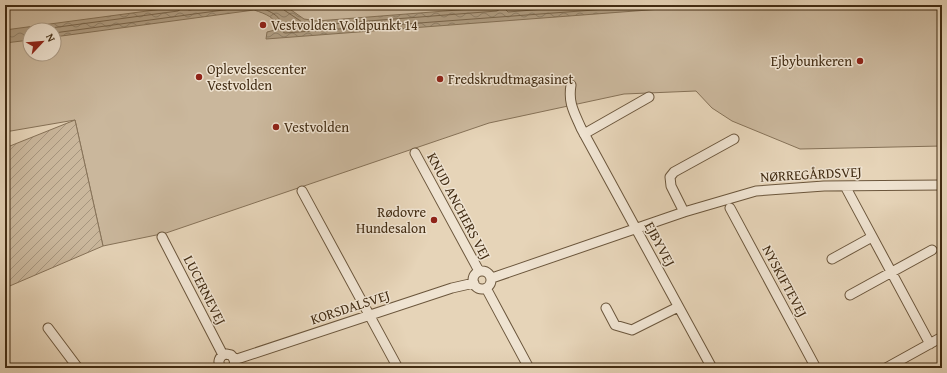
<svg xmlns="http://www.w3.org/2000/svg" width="947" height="373" viewBox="0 0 947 373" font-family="'Gentium Book Plus',serif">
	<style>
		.park { fill: #cab79c; stroke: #867258; fill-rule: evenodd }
		.garden { fill: url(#garden-furrows); stroke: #867258 }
		.water { fill: url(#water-waves); stroke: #836f54 }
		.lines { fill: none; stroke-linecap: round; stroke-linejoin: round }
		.shore { stroke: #78644a; stroke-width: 1 }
		.street-casing { stroke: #6b563c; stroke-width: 11 }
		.street { stroke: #efe3d1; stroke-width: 9 }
		.poi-dot { fill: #8f2418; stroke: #efe3d1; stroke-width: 1.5 }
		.labels { text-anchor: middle; stroke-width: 3; stroke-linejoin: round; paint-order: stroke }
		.poi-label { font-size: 14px; fill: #422c13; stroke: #efe3d1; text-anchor: start }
		.street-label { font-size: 14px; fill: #422c13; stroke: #efe3d1 }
	</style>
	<defs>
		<pattern id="garden-furrows" width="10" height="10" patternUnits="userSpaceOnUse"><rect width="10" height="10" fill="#cab79c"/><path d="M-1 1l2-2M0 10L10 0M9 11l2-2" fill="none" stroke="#a6957e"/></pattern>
		<pattern id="water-waves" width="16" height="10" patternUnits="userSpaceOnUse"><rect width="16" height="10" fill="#ae9b80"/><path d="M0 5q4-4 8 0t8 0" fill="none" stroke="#8f7f68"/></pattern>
	</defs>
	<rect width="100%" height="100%" fill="#e6d4b8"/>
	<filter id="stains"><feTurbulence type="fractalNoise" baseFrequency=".005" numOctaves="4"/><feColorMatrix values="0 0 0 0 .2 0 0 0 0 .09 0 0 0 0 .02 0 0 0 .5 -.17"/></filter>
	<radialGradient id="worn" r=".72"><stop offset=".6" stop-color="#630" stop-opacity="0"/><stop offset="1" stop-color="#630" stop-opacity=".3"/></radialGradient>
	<path class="park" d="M5,5H942V146L800,149L732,121L712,108L696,91L624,94L489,123L166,233L103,246L75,120L5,132ZM30,30H54V54H30Z"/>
	<path class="garden" d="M75,120L103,246L5,288V148Z"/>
	<path class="water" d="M192,5H284L304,19L317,21L522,5H714L266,39L267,32L279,29C275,17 266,14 254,10L54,37V30H30V40L5,43V30Z"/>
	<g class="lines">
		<path class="shore" d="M187,5V9L189,10L224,5
			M282,5L284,10L302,22L317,25L497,11L500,9L501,5
			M506,5V10L508,12L594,5
			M36,30L178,11L181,9L182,5
			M54,33L253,6C267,9 285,16 283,32L285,33L661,5"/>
		<g class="street-casing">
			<path id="street" d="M571,85C568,103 574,112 581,128L712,368
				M584,134L649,97
				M415,153L479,271
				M845,186L930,344
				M302,191L398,368
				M730,208L816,368
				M684,212L671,186L670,177L674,172L734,139
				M162,237L223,355
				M832,259L872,237
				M473 280a9 9 0 1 1 18 0a9 9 0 1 1-18 0Z
				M492,278L684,212L756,191L824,186L942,185
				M486,288L529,368
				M850,295L932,250
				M606,308L615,325L632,330L678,307
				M48,328L78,368
				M234,360L452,288L474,283
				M221,368C217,362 219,356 226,354L231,355C235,359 236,364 232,368
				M886,368L942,337"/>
		</g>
		<use href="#street" class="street"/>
	</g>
	<g class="poi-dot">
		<circle cx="263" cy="25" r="4"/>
		<circle cx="860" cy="61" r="4"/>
		<circle cx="199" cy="77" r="4"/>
		<circle cx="440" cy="79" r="4"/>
		<circle cx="276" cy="127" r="4"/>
		<circle cx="434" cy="220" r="4"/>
	</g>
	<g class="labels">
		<g class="poi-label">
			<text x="271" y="30">Vestvolden Voldpunkt 14</text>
			<text x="852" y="66" text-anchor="end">Ejbybunkeren</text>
			<text x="207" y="74">Oplevelsescenter<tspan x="207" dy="16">Vestvolden</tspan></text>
			<text x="448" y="84">Fredskrudtmagasinet</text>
			<text x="284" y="132">Vestvolden</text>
			<text x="426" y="217" text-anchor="end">Rødovre<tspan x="426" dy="16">Hundesalon</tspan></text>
		</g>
		<g class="street-label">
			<text transform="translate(811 174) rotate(-3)" y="5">NØRREGÅRDSVEJ</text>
			<text transform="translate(459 206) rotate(62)" y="5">KNUD ANCHERS VEJ</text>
			<text transform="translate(660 244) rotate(62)" y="5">EJBYVEJ</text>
			<text transform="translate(785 281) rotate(62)" y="5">NYSKIFTEVEJ</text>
			<text transform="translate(205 290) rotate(63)" y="5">LUCERNEVEJ</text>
			<text transform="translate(350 307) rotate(-18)" y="5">KORSDALSVEJ</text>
		</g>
	</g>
	<rect width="947" height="373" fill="none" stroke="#e6d4b8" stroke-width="20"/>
	<rect x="6" y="6" width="935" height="361" fill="none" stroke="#422c13" stroke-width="2"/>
	<rect x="10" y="10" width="927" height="353" fill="none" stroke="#422c13"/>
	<g transform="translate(42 42) rotate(64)"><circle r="19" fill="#efe3d1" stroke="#aa9a85"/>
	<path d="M0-3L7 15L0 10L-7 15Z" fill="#8f2418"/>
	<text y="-6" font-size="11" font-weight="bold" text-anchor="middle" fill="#422c13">N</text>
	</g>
	<rect width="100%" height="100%" filter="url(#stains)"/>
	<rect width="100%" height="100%" fill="url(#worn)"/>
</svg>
